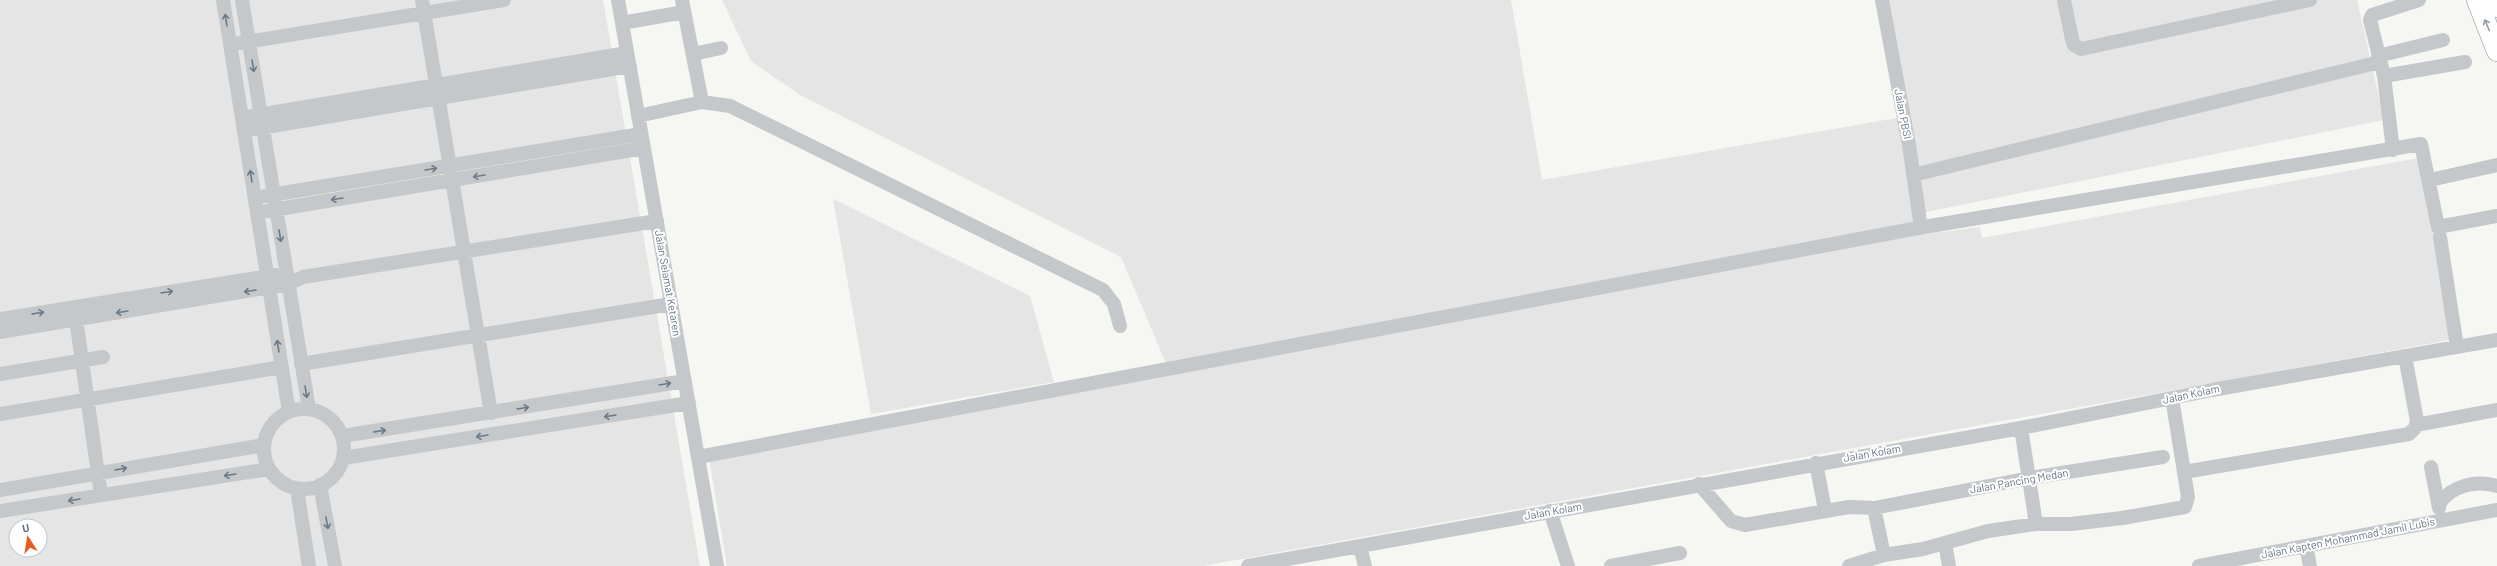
<svg xmlns="http://www.w3.org/2000/svg" width="2497" height="566" viewBox="0 0 2497 566" font-family="Barlow,sans-serif">
	<style>
		.built { fill: #e4e5e4; fill-rule: evenodd }
		.lines { fill: none; stroke-linecap: round; stroke-linejoin: round }
		.highway-casing { stroke: #b7babd; stroke-width: 22 }
		.minor { stroke: #c4c8cb; stroke-width: 14 }
		.highway { stroke: #fff; stroke-width: 20 }
		.oneway { stroke: #6a7988 }
		.oneway2 { stroke: #939eaa }
		.labels { text-anchor: middle; stroke-width: 4; stroke-linejoin: round; paint-order: stroke }
		.street-label { font-size: 11px; fill: #657585; stroke: #fff }
	</style>
	<rect width="100%" height="100%" fill="#f6f6f3"/>
	<path class="built" d="M0,0H603L700,566H0ZM16,526H40V550H16Z
		M722,0H1511L1542,180L1908,116L1886,0H2357L2384,120L1916,214L1919,235L1980,227L1982,238L2424,157L2455,339L1203,566H727L709,459L1170,373L1121,257L800,95L751,61Z
		M833,199L1030,296L1054,382L871,414Z"/>
	<g class="lines">
		<g class="highway-casing">
			<path id="highway" d="M2477,0L2497,51
				M2494,0L2497,7"/>
		</g>
		<path class="minor" d="M223,0L289,412
			M242,0L309,409
			M422,0L491,413
			M618,0L717,566
			M682,0L702,102
			M1882,0L1909,145L1921,228
			M2064,0L2072,39L2074,45L2081,49L2310,0
			M622,23L684,12
			M240,43L504,0
			M693,54L721,48
			M2378,56L2443,40
			M2384,76L2465,62
			M252,116L627,53
			M638,116L702,102L730,106L1103,290L1114,304L1120,326
			M254,129L630,66
			M2393,150L2384,76L2370,20L2372,15L2419,0
			M1913,175L2380,62
			M2430,180L2497,165
			M265,196L641,134
			M267,211L644,148
			M2440,237L2457,347
			M0,319L275,275
			M76,319L101,495
			M0,332L288,284L303,277L657,221
			M301,364L671,304
			M0,374L103,357
			M264 449a40 40 0 1 1 80 0a40 40 0 1 1-80 0Z
			M0,414L282,367
			M2416,425L2497,410
			M342,436L685,381
			M698,457L1918,228L2421,144L2438,227L2497,216
			M343,458L689,403
			M1816,463L1825,510
			M2431,467L2439,508
			M2184,472L2409,434L2415,428L2417,421L2405,356
			M1699,484L1731,521L1745,525L1849,507L1874,508L2030,478L2163,457
			M320,485L335,566
			M297,489L309,566
			M0,490L264,445
			M2439,504C2452,485 2476,480 2497,486
			M1874,508L1884,555
			M0,511L269,469
			M1550,511L1568,566
			M2036,524H2071L2122,518L2185,507L2188,497L2172,398
			M1945,543L1949,566
			M1360,546L1365,566
			M2306,546L2310,566
			M1248,566L2021,428L2212,390L2497,340
			M1611,566L1680,553
			M1849,566L1884,555L1923,549L1988,531L2036,524L2021,428
			M2199,566L2497,510"/>
		<use href="#highway" class="highway"/>
	</g>
	<defs><path id="oneway-shaft" d="M-6 0H5M1.5-3L5.5 0L1.5 3" fill="none" stroke-width="1.6" stroke-linecap="round" stroke-linejoin="round"/></defs>
	<g class="oneway">
		<use href="#oneway-shaft" transform="translate(226 20) rotate(-99)"/>
		<use href="#oneway-shaft" transform="translate(253 66) rotate(81)"/>
		<use href="#oneway-shaft" transform="translate(431 169) rotate(-9)"/>
		<use href="#oneway-shaft" transform="translate(251 176) rotate(-99)"/>
		<use href="#oneway-shaft" transform="translate(479 176) rotate(171)"/>
		<use href="#oneway-shaft" transform="translate(337 199) rotate(171)"/>
		<use href="#oneway-shaft" transform="translate(280 236) rotate(81)"/>
		<use href="#oneway-shaft" transform="translate(250 291) rotate(171)"/>
		<use href="#oneway-shaft" transform="translate(167 292) rotate(-9)"/>
		<use href="#oneway-shaft" transform="translate(122 312) rotate(171)"/>
		<use href="#oneway-shaft" transform="translate(38 313) rotate(-9)"/>
		<use href="#oneway-shaft" transform="translate(278 346) rotate(-99)"/>
		<use href="#oneway-shaft" transform="translate(665 384) rotate(-9)"/>
		<use href="#oneway-shaft" transform="translate(306 392) rotate(81)"/>
		<use href="#oneway-shaft" transform="translate(523 408) rotate(-9)"/>
		<use href="#oneway-shaft" transform="translate(610 416) rotate(171)"/>
		<use href="#oneway-shaft" transform="translate(380 431) rotate(-8)"/>
		<use href="#oneway-shaft" transform="translate(482 436) rotate(171)"/>
		<use href="#oneway-shaft" transform="translate(121 469) rotate(-10)"/>
		<use href="#oneway-shaft" transform="translate(230 475) rotate(171)"/>
		<use href="#oneway-shaft" transform="translate(74 500) rotate(171)"/>
		<use href="#oneway-shaft" transform="translate(327 523) rotate(79)"/>
	</g>
	<use class="oneway2" href="#oneway-shaft" transform="translate(2487 25) rotate(-112)"/>
	<g class="labels">
		<g class="street-label">
			<text transform="translate(1903 114) rotate(79)" y="4">Jalan PBSI</text>
			<text transform="translate(668 283) rotate(80)" y="4">Jalan Selamat Ketaren</text>
			<text transform="translate(2191 394) rotate(-12)" y="4">Jalan Kolam</text>
			<text transform="translate(1872 453) rotate(-10)" y="4">Jalan Kolam</text>
			<text transform="translate(2019 481) rotate(-10)" y="4">Jalan Pancing Medan</text>
			<text transform="translate(1553 511) rotate(-10)" y="4">Jalan Kolam</text>
			<text transform="translate(2348 538) rotate(-11)" y="4">Jalan Kapten Mohammad Jamil Lubis</text>
		</g>
	</g>
	<g transform="translate(28 538) rotate(348)"><circle r="19" fill="#ffffff" stroke="#c1c8ce"/>
	<path d="M0-3L7 15L0 10L-7 15Z" fill="#e65b23"/>
	<text y="-6" font-size="11" font-weight="bold" text-anchor="middle" fill="#657585">U</text>
	</g>
</svg>
